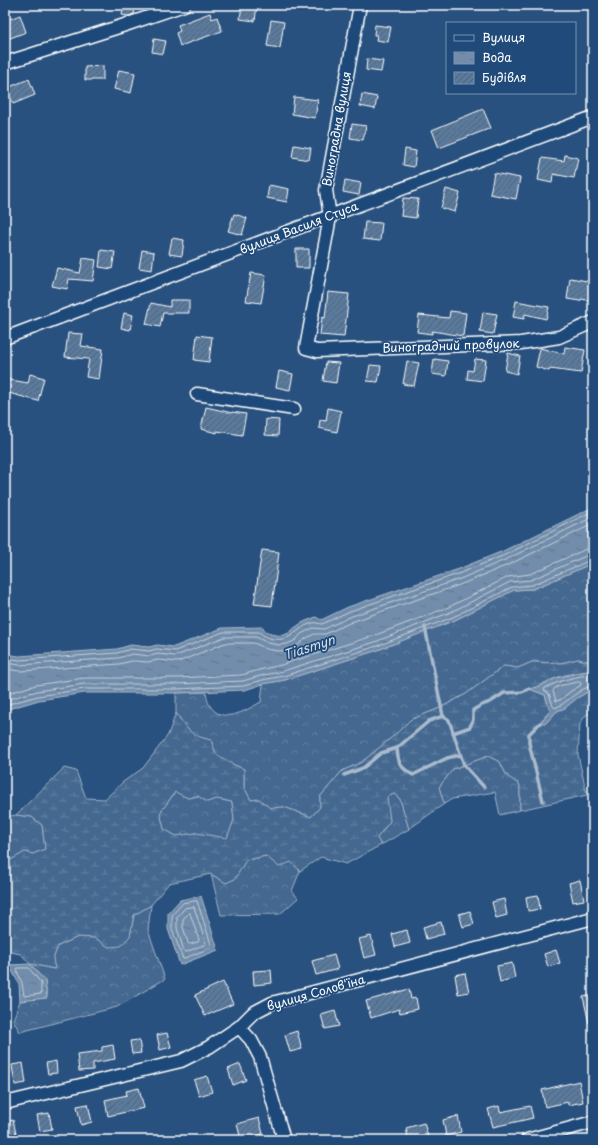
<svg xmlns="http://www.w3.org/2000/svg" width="598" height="1145" viewBox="0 0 598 1145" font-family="'Playpen Sans',sans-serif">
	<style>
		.forest { fill: url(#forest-crowns); stroke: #a2b4c8 }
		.wetland { fill: url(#wetland-marsh); stroke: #a2b4c8; fill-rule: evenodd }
		.water { fill: url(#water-ripples); stroke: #aabbcd }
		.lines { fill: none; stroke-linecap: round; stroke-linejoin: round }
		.shore { stroke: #c6d1dd; stroke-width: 1 }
		.stream { stroke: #aabbcd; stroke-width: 3.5 }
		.building { fill: url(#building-hatch); stroke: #fff }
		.minor-casing { stroke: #fff; stroke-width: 15 }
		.minor { stroke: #1f4a7a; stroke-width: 12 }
		.labels { text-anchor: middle; stroke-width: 3.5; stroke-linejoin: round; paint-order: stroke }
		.street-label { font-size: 12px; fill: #fff; stroke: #1f4a7a }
		.water-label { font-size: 13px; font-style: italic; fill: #d4dde6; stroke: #1f4a7a }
	</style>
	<defs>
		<pattern id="forest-crowns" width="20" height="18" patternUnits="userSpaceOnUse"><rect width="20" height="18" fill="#446890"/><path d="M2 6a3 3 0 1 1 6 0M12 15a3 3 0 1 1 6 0" fill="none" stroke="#607fa1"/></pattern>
		<pattern id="wetland-marsh" width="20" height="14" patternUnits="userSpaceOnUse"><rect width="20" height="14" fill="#446890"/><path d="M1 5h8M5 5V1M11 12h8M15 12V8" fill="none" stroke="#607fa1"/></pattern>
		<pattern id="water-ripples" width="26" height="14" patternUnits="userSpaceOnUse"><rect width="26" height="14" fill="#718dab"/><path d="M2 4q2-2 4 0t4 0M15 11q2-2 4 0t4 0" fill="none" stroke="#64768a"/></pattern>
		<pattern id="building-hatch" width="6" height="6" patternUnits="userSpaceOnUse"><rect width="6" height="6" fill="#5a7a9d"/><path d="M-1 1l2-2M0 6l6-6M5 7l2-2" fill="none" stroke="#536374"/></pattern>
	</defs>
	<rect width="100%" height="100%" fill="#28517f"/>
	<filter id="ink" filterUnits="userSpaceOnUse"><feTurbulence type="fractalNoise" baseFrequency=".025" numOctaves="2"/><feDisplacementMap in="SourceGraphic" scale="8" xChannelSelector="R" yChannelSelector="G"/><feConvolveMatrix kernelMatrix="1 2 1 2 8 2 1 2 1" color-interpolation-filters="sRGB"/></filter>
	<g filter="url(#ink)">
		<path class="forest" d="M593,563V663L578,659L561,663L532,662L518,668L504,666L466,694L440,708L410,720L397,733L362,762L342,771L320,797V807L311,817L284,807L270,808L259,799L251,800L244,787V769L232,764L216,754L211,740L196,737L186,727L176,713V693L206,692C207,696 207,701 209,704C221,726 245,711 261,702L263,684L285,680L378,650L455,620L514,590L533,589Z
			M488,756L500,762L507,776L520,785V810L500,815L495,792L452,799L444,804L439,787L453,769Z
			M176,791L188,798L198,796L207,802L217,799L232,802L234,820L227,839L196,833L176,836L164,829L160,813Z
			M394,794L400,799L409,829L381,845L377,838L390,821L386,797Z
			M16,815L32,817L42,825L45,849L33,854L25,852L5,863V817Z
			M266,856L291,862L300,871L292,891L298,898L280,914L221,915L211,874L226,883L235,878L246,860Z
			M151,905L148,930L165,979L117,1007L20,1032L13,1020L20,1001L47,997L45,981L30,964L54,969L53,959L58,946L78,937L95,938L109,947L130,936L134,915Z"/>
		<path class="wetland" d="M578,659L593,663V671C582,671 567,674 556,678C547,681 539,686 530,689L545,695L550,711L540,722L546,723L557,711L565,708L577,698L591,690H593V713L587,714L580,723L578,755L587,795L520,810V785L507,776L500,762L488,756L453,769L439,787L444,804L409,829L400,799L394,794L387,797L390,821L377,838L381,845L346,864L321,857L300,871L291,862L279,867L266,856L246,860L235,879L226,883L211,874L169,883L151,905L134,915L130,936L121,946L109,947L95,938L78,937L58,946L53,959L55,969L30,964L21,954L5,951V863L25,852L33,854L45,849L42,825L32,817L16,815L64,768L76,771L86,798L105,799L123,782L143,768L168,735L176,713C188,731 190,735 211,740L216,754L232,764L244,769V787L251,800L259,799L270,808L284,807L311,817L320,807V797L342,771L362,762L397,733L410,720L440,708L466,694L504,666L518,668L532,662L561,663ZM175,792L188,798L198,796L207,802L217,799L232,802L234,820L227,838L196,833L176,836L164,829L160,813Z"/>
		<path class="water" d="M593,507V563L533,589L514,590L455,620L378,650L285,680L263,684L245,690L176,693H85L39,700L5,710V654L19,656L117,649L131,645L149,647L157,645L174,647L222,628L263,627L265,632C273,635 284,638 291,631C294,629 293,628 296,627C301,622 309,620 316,617L321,620L348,607L456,570L503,551Z
			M587,671H593V690H591L577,698L565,708L557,711L546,723H540L550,711L545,695L529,689L538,687L556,678Z
			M201,896L218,950L180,965L168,929V913L180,900Z
			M30,964L45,981L47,998L20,1001L19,984L9,965Z"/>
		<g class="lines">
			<path class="shore" d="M5,658L20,660L117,653L131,649L149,651L157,649L175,651L223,632H259C263,635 267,638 273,639C293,642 296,627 313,623C316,622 319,624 322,624L350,611L458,574L505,555L593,511
				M5,663L20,665L118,658L132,654L150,656L158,654L176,656L224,637H256L268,643L278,645L287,644L296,640L301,634L313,628L324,629L352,616L460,579L507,559L593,517
				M5,669L21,671L119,664L132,661L148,662L158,660L178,662L225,643H254L267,649L278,651L289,650L298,645L305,639L314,634H325L354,621L462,584L510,564L593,524
				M593,675C577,675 559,681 545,688L544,690L549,694L553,706L555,708C568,703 579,687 593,686
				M579,682L581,683L580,686L571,691L560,700L556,701L553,691L554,689L559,686Z
				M5,694L36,685L84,678H176L242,675L259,670L281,665L373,636L449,607L508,577L530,574L586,549L593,548
				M5,700L37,691L84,684H176L243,681L260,676L283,671L375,642L451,612L510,582L531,580L588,555L593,554
				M5,705L38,696L85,689H176L244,686L262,680L284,676L377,646L453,617L512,587L532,585L593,559
				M197,901L212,947L183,959L172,929V915L183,903Z
				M194,907L206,944L186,952L184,951L177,928V917L185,908Z
				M190,913L199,940L198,942L190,944L188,943L183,927V919L188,914Z
				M18,968H29L41,983V994L24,996L22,983L17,971Z"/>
			<path class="stream" d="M425,627L443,716L449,720L464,765L484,787
				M443,716L429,721L397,748C398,764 400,767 413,775L447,758L460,755
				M540,723L529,734V743L543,801
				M453,733L470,727L473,720V710L480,706L492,701L504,693L522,692L529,689
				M344,775L363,768L381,753L397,748"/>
		</g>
		<path class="building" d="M124,5H136L134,14L128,16L122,15Z
			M242,5H257L255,21L240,19Z
			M210,13L212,19L217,17L222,31L180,46L176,33L180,31L178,25Z
			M20,15L26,32L5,40V21Z
			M271,20L284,22L280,48L267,46Z
			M375,25L391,27L388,42L376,40L377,35H374Z
			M154,39L166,41L163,54L152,52Z
			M367,59L383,61L381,72L366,70Z
			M103,66V80H85V67Z
			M119,70L135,73L131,93L114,89Z
			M29,79L35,95L13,104L7,88Z
			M362,94L377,97L375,109L360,106Z
			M294,97L318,100L315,118L292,114Z
			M483,109L491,128L439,148L432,130Z
			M352,124L366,126L363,140L350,138Z
			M294,145L311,148L309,160L292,157Z
			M405,149L416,151L414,167L403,165Z
			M565,155L578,158L574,178L553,174L552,183L538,180L542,158L564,161Z
			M494,173L520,178L516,199L490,194Z
			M345,180L361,183L359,195L343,192Z
			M269,185L289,189L287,202L267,198Z
			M446,189L460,193L455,212L441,208Z
			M403,198L418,199L416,218L401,216Z
			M234,214L247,218L242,235L228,231Z
			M365,222L382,223L380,241L363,239Z
			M172,238L184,240L182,256L169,254Z
			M296,249H309V268H296Z
			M101,250L115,252L112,269L99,267Z
			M142,250L154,252L152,270L139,268Z
			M83,258L96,260L93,281L69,279L67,289L52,286L57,268L80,273Z
			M251,273L266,275L261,303L246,301Z
			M570,278L593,282V301L581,299L580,301L567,299Z
			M328,292L349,294L344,337L320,335L322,317L325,318Z
			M170,300H189V313H163L160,327L146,324L151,303L170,307Z
			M516,301L549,307L546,319L525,314L524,319L513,317Z
			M450,311L466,313L463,336L432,331V334L417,332L419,315L449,318Z
			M483,312L497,314L493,334L480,332Z
			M124,313L133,315L130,330L121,328Z
			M68,333L83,334L81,346L103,349L99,379L86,377L89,359L65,357Z
			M197,335L212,337L209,362L194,360Z
			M565,347L585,350L581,373L550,369L549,371L536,367L540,348L564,354Z
			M508,353L520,356L517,374L505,371Z
			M434,359L448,361L446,376L432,374Z
			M475,359L486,360L483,381L467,379L468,370L473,371Z
			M407,361L419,363L414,386L403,384Z
			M326,362L339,363L336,383L323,381Z
			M370,365L381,366L378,382L367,381Z
			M279,371L293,374L290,390L276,387Z
			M30,374L44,378L38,401L5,392V379L28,383Z
			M206,407L232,413V412L246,414L242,435L217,431V433L201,429Z
			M328,408L341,411L337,432L319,428L320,420L326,421Z
			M266,419L279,420L278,436L265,435Z
			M262,550L279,552L272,606L254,604Z
			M580,880L584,900L573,902L569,883Z
			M538,895L540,909L528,911L526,897Z
			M504,899L507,915L496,918L492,902Z
			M470,911L474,924L463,927L459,914Z
			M441,922L444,934L426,939L423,927Z
			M407,930L410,943L395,947L392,934Z
			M371,936L376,955L364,958L359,939Z
			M556,950L560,963L548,967L544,954Z
			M334,955L338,969L316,975L312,961Z
			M512,963L515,978L500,982L497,966Z
			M271,970L272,983L254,985L253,971Z
			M465,973L469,992L458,994L455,975Z
			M223,982L233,1004L205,1016L195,995Z
			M409,989L411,999L416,998L418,1009L400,1013L399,1009L371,1018L366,1001Z
			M593,995V1023H589L583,997Z
			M335,1011L339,1026L325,1029L321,1015Z
			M297,1031L302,1049L290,1052L285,1035Z
			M167,1033L171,1047L160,1050L157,1035Z
			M139,1040L141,1053L132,1054L130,1041Z
			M113,1045L115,1059L93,1063V1070L79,1071L77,1054L102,1051V1047Z
			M56,1061L57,1073L48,1074L46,1063Z
			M23,1063L26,1083L15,1085L12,1065Z
			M240,1064L246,1080L233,1085L228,1069Z
			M207,1076L212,1092L199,1096L194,1080Z
			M579,1081L583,1102L568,1105V1102L545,1107L542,1090Z
			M139,1088L144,1108L108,1116L105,1100L127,1095L126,1091Z
			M88,1104L92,1122L81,1125L77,1106Z
			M499,1106L500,1112L530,1106L533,1118L493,1127L488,1109Z
			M49,1113L52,1129L40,1131L37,1115Z
			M458,1116L461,1132L446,1136L443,1120Z
			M259,1118L263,1134L241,1140L237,1124Z
			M13,1120L17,1138L5,1140V1122Z
			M424,1123L429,1140H414L413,1137L408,1138L406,1128Z"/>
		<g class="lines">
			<g class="minor-casing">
				<path id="minor" d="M360,5L326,190L330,217L306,348L317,351L521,343L559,337L593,322
					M5,63L128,24L184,5
					M5,338L593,117
					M197,394L294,409
					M239,1027L251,1040L260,1057L284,1140
					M5,1103L181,1061L209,1047L239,1027L253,1013L272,1003L593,918
					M527,1140L593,1122"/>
			</g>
			<use href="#minor" class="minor"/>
		</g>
	</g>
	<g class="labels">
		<g class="street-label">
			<text transform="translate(337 129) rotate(-80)" y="4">Виноградна вулиця</text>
			<text transform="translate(299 228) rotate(-21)" y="4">вулиця Василя Стуса</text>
			<text transform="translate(451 346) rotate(-2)" y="4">Виноградний провулок</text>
			<text transform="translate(316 993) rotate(-16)" y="4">вулиця Солов'їна</text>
		</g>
		<g class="water-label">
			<text transform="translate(309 647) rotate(-18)" y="5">Tiasmyn</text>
		</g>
	</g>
	<rect width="598" height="1145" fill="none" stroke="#1f4a7a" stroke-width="20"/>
	<rect x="10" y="10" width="578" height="1125" fill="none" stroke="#fff" stroke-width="1.5" filter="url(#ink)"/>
	<rect x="446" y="22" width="130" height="72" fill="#1f4a7a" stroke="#7992af"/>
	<rect x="454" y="35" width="20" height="6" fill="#1f4a7a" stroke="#7992af"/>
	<text x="482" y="42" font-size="12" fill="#ffffff">Вулиця</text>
	<rect x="454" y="52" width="20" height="12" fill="url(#water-ripples)" stroke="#7992af"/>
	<text x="482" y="62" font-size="12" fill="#ffffff">Вода</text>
	<rect x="454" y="72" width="20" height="12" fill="url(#building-hatch)" stroke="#7992af"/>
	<text x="482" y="82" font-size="12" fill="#ffffff">Будівля</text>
</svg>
